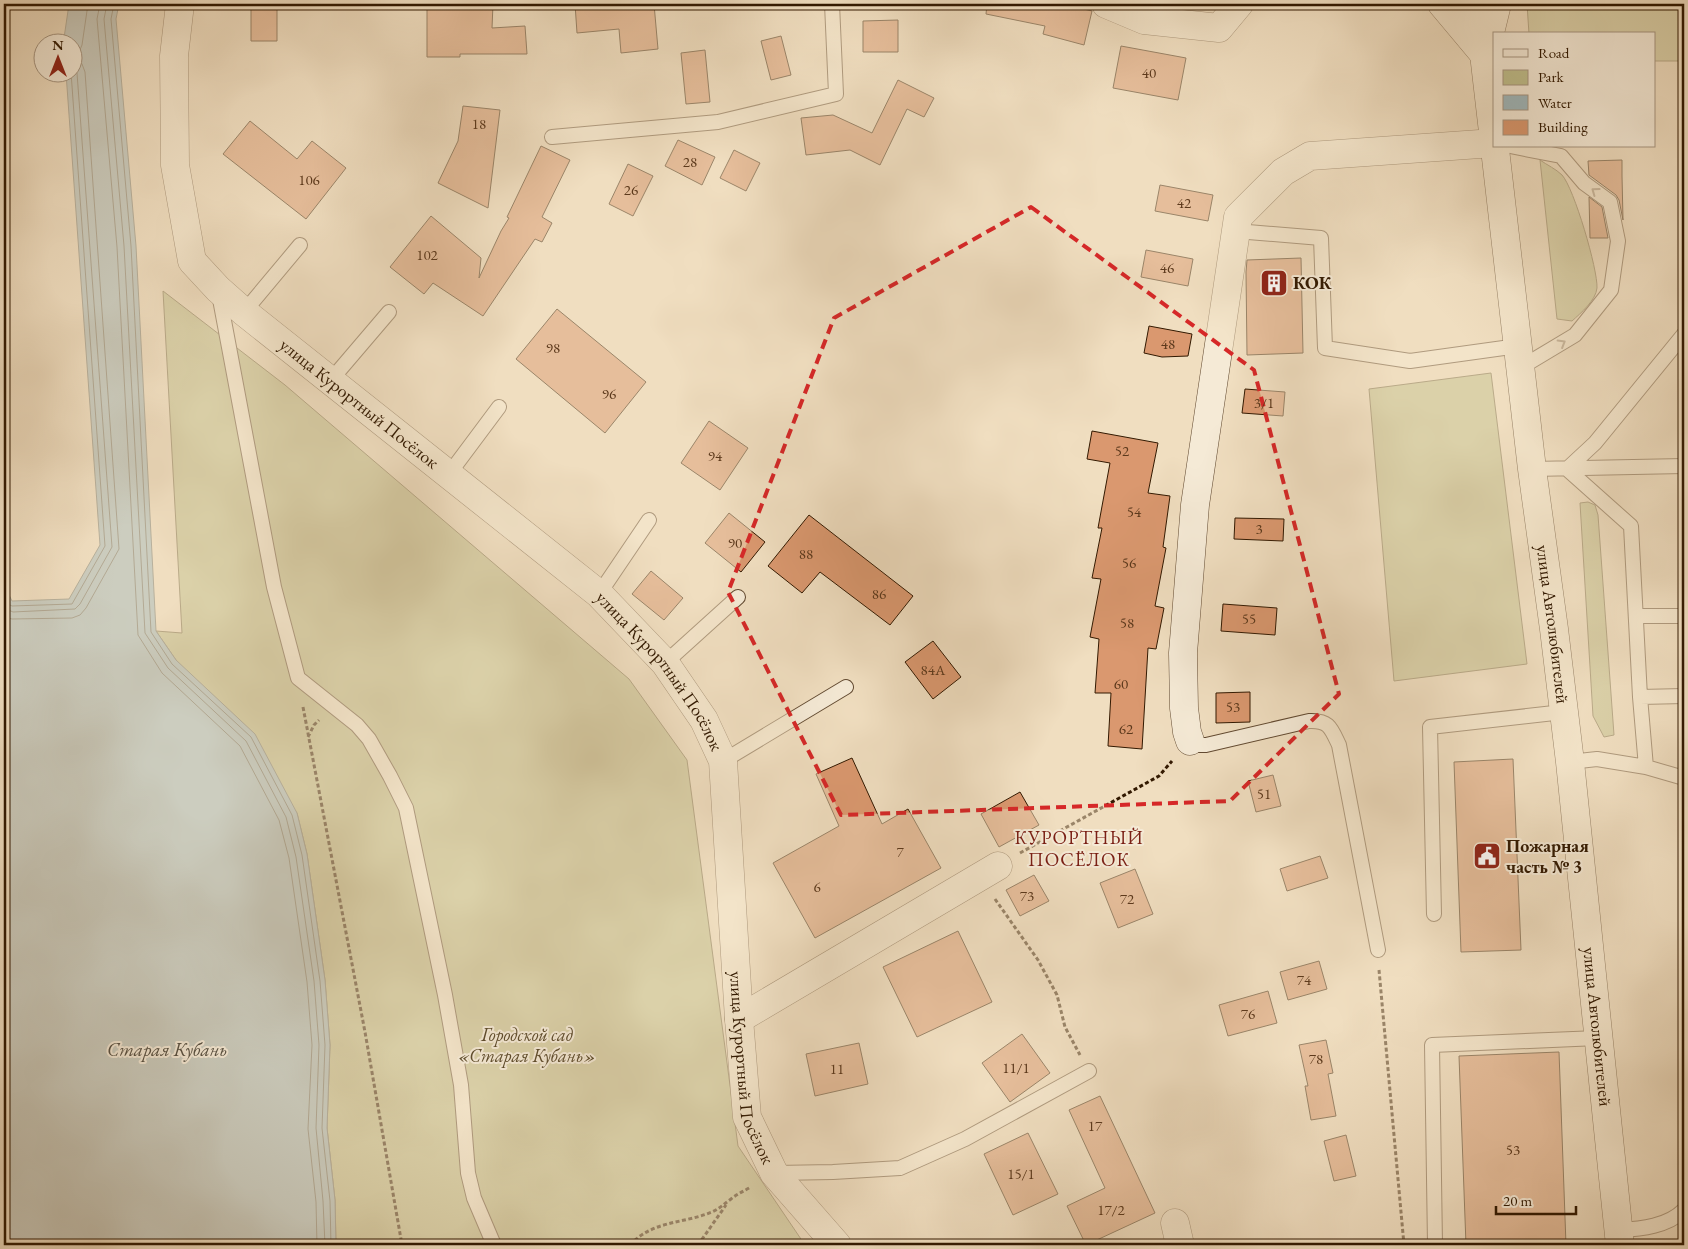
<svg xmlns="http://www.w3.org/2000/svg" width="1688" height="1249" viewBox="0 0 1688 1249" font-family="'EB Garamond',serif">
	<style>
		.green { fill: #c0c08e; stroke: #796c48 }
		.water { fill: #a0b9be; stroke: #747972 }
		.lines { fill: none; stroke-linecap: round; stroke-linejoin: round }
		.shore { stroke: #696960; stroke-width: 1 }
		.building { fill: #da986f; stroke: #321901 }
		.lane-casing { stroke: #624a31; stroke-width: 16 }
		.street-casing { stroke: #624a31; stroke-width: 29 }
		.secondary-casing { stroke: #321901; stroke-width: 29 }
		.path { stroke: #321901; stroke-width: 3; stroke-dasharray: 4 2.5; stroke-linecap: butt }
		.lane { stroke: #f5ead6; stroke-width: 14 }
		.street { stroke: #f5ead6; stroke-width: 28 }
		.secondary { stroke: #f5ead6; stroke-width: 28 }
		.oneway { stroke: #9d8c76 }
		.marked { fill: none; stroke: #d62828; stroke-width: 4; stroke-dasharray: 10 6; stroke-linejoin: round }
		.labels { text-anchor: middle; stroke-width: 4; stroke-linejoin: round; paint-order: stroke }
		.number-label { font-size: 15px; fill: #5c391c }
		.poi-label { font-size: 18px; font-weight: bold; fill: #321901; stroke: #f5ead6; text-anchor: start }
		.street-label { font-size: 18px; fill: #321901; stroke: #f5ead6 }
		.park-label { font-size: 18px; font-style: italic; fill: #5d4b2b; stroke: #f5ead6 }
		.neighbourhood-label { font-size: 19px; letter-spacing: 1px; fill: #7a1f14; stroke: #f5ead6 }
		.water-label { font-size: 19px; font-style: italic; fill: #585143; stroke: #f5ead6 }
	</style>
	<rect width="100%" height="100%" fill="#f0dec0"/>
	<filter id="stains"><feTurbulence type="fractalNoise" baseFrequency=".004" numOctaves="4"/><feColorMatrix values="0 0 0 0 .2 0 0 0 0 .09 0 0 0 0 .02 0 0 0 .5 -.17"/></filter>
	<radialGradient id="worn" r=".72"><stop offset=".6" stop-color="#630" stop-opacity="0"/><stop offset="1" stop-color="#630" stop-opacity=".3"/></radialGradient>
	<path class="green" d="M1527,4H1684V61H1654V34H1529Z
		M1540,160C1547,165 1556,169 1562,175C1574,188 1598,270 1597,288C1596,300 1581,313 1572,321L1557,319Z
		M163,291L285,385L629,679L687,760L738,1146L805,1245H336L335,1200L327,1128L330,1045L325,980L307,854L297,813L176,660L156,631L182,633Z
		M1491,373L1527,664L1394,681L1369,389Z
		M1588,502L1595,505L1598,515L1614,735L1604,737L1593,716L1580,503Z"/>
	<path class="water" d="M69,4H119L116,19L136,246L156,631L176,660L255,734L297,813L307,854L325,980L330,1045L327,1128L335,1200L336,1245H4V585L12,601L69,599L100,545L66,73L72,72V42H64V38Z"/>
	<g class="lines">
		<path class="shore" d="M100,4L97,19L117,247L138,635L162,673L240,746L279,820L289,858L307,982L312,1045L308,1129L316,1202L317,1245
			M107,4L104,19L124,246L145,633L168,668L246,741L286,817L296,857L314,981L319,1045L316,1128L323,1201L325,1245
			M114,4L111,19L131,246L151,632L172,664L251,737L292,815L302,855L320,981L325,1045L322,1128L330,1201L331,1245
			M4,596L8,604L12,606L72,604L105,546L71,72
			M4,608L13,612L75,609L80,604L112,547L77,73L72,64
			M4,617L12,619L72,618L80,615L86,608L119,549L85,72L82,64L77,57L82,45L88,4"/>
	</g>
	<path class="building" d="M427,4H493L492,28L525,26L527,54H460V57H427Z
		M575,4H654L658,49L621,53L619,29L577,33Z
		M987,4H1063L1092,11L1084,45L1043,34L1045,26L986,14Z
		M251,7H277V41H251Z
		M898,20V52H863V21Z
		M781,36L791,75L771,80L761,41Z
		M1121,46L1186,58L1178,100L1113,88Z
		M705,50L710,102L686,104L681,53Z
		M898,80L934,98L924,117L907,109L880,165L850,150L806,155L801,118L833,115L872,133Z
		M463,106L500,110L488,208L438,183L458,141Z
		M250,121L297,159L312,141L346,168L306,219L223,154Z
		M678,140L715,157L702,185L665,166Z
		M541,146L570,160L542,217L552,223L542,242L535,239L483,316L433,283L424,294L390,267L431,216L481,258L479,278L501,231L509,218L507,217Z
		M734,150L760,163L746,191L720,178Z
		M1622,160V176L1623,220L1619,200L1616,195L1589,175L1588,161Z
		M628,164L653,176L633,216L609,204Z
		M1160,185L1213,195L1208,221L1155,211Z
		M1589,197L1602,207L1608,238H1590Z
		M1146,250L1193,259L1188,286L1141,277Z
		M1301,258L1303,353L1247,355L1246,272L1247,260Z
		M557,309L646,382L605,433L516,359Z
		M1149,326L1192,334L1188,356L1162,357L1144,353Z
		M1245,389L1285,392L1283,416L1242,413Z
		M709,421L748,448L720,490L681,463Z
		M1092,431L1158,443L1148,493L1170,496L1163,547L1166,548L1155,606L1164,608L1156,649L1148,648L1142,749L1108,746L1111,693H1095L1099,639L1090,637L1101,579L1092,578L1102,528H1098L1110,463L1087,459Z
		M729,513L765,542L741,572L705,543Z
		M809,515L913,596L890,625L820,572L802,593L768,566Z
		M1235,518L1284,519L1283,541L1234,539Z
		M651,571L683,598L664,620L632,594Z
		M1223,604L1277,608L1275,635L1221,631Z
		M933,641L961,677L933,699L905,662Z
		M1250,692V722L1216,723V693Z
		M852,758L882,824L908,809L941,868L815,938L773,863L839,826L816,774Z
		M1513,759L1521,950L1461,952L1454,762Z
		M1273,775L1281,806L1256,812L1248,781Z
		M1020,792L1039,825L999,847L981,814Z
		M1320,856L1328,878L1287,891L1280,869Z
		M1135,869L1153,914L1118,928L1100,883Z
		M1034,875L1049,901L1020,916L1006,890Z
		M958,931L992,1002L917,1037L883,967Z
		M1319,961L1327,989L1288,1000L1280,972Z
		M1268,991L1277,1023L1228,1036L1219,1005Z
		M1022,1034L1050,1073L1010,1102L982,1063Z
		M1326,1040L1333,1073L1328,1074L1336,1116L1311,1120L1305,1086H1308L1299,1045Z
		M859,1043L868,1084L815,1096L806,1054Z
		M1559,1052L1566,1245H1466L1459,1056Z
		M1100,1096L1155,1213L1086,1245L1067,1206L1105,1188L1069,1110Z
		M1028,1133L1058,1194L1013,1215L984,1154Z
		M1346,1135L1356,1176L1334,1181L1324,1141Z"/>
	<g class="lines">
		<g class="lane-casing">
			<path id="lane" d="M552,137L718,122L836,94L832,4
				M1510,146L1561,156L1584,183L1610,202L1618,241L1611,290L1575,335L1520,368
				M1236,231L1321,238L1325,348L1410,361L1518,346
				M219,294L274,587L298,678L357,725L369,739L390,776L406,808L445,995L461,1085L468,1173L474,1198L494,1245
				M244,312L300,245
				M331,380L389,312
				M1532,469L1684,466
				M1567,469L1631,526L1640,697L1646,767
				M1567,469L1595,443L1684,334
				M449,474L499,407
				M599,594L649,520
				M1637,616H1684
				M665,663L738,597
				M1640,697L1684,696
				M1190,741L1198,745H1206L1309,721C1329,720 1331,728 1339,745L1378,950
				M723,761L846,687
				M1570,762L1597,759L1646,767L1684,778
				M1434,914L1430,727L1563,712
				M775,1173L833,1172L900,1168L965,1139L1089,1071
				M1619,1230C1642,1229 1668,1226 1684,1210
				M1435,1245L1432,1045L1598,1038"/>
		</g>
		<g class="street-casing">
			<g id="street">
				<path id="s1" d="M180,4L174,56L175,165L192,261L218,289L244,312L599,594L665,663L704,720L723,761L739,1019L747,1117L774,1173L837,1245"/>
				<path d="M1106,4L1144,20L1219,28L1239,4"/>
				<path d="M1190,741L1187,732L1184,708L1183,653L1195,505L1238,217L1283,172L1310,156L1494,143"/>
				<path d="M739,1019L998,866"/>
				<path d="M1175,1223L1180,1245"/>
			</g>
		</g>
		<g class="secondary-casing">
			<g id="secondary">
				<path d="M1442,4L1483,53"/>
				<path id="s2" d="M1476,4L1484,54L1532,469L1554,629L1570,762L1620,1245"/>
				<path d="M1487,45L1497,4"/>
			</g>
		</g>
		<path class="path" d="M303,707L365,1032L402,1245
			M308,737L314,725L319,720
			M1020,853L1159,776L1172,761
			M995,899L1038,960L1057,995L1065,1027L1080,1055
			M1379,970L1404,1245
			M630,1245C653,1220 683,1224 712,1212C719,1209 724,1204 731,1199C737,1194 744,1191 751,1187
			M698,1245L726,1205"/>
		<use href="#lane" class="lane"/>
		<use href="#street" class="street"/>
		<use href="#secondary" class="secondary"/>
	</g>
	<defs><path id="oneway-chevron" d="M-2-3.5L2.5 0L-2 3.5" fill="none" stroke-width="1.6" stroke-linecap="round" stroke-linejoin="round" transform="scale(1.25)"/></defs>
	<g class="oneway">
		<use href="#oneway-chevron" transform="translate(1595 191) rotate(-144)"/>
		<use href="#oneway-chevron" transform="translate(1562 343) rotate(-31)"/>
	</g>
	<path d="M0 0H1688V1249H0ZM1031,207L1254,370L1339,694L1230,801L841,815L728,592L834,318Z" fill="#f0dec0" fill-opacity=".55" fill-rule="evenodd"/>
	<path class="marked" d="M1031,207L1254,370L1339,694L1230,801L841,815L728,592L834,318Z"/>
	<defs>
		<g id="building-square" transform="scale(1.4375)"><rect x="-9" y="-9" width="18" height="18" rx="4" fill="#8f2418" stroke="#f5ead6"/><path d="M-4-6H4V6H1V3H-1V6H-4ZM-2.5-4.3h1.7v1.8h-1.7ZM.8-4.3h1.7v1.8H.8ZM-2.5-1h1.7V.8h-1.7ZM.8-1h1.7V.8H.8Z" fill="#fff"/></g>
		<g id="civic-square" transform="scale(1.4375)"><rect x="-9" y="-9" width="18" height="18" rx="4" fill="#8f2418" stroke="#f5ead6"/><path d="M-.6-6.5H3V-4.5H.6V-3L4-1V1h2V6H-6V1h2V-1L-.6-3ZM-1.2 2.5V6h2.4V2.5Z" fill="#fff"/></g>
	</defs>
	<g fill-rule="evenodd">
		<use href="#building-square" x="1274" y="283"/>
		<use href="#civic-square" x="1487" y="856"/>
	</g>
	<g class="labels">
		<g class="number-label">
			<text x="1149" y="78">40</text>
			<text x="479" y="129">18</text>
			<text x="690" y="167">28</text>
			<text x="309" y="185">106</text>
			<text x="631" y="195">26</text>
			<text x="1184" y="208">42</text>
			<text x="427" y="260">102</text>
			<text x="1167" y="273">46</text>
			<text x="1168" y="349">48</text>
			<text x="553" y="353">98</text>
			<text x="609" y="399">96</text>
			<text x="1264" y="408">3/1</text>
			<text x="1122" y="456">52</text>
			<text x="715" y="461">94</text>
			<text x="1134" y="517">54</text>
			<text x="1259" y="534">3</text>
			<text x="735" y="548">90</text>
			<text x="806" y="559">88</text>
			<text x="1129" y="568">56</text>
			<text x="879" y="599">86</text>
			<text x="1249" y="624">55</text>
			<text x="1127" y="628">58</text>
			<text x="933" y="675">84А</text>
			<text x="1121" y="689">60</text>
			<text x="1233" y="712">53</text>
			<text x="1126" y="734">62</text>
			<text x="1264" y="799">51</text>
			<text x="900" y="857">7</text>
			<text x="817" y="892">6</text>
			<text x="1027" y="901">73</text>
			<text x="1127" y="904">72</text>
			<text x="1304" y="985">74</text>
			<text x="1248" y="1019">76</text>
			<text x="1316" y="1064">78</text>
			<text x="1016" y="1073">11/1</text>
			<text x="837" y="1074">11</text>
			<text x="1095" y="1131">17</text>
			<text x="1513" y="1155">53</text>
			<text x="1021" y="1179">15/1</text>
			<text x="1111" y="1215">17/2</text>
		</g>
		<g class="poi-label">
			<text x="1293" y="289">КОК</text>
			<text x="1506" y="852">Пожарная<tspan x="1506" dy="21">часть № 3</tspan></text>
		</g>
		<g class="street-label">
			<text dy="6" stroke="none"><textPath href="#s1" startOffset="479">улица Курортный Посёлок</textPath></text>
			<text dy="6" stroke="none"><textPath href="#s2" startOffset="625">улица Автолюбителей</textPath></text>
			<text dy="6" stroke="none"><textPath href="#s1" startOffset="884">улица Курортный Посёлок</textPath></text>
			<text dy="6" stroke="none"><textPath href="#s2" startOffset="1030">улица Автолюбителей</textPath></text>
			<text dy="6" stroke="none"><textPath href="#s1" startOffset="1304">улица Курортный Посёлок</textPath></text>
		</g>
		<g class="park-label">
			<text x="527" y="1041">Городской сад<tspan x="527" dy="21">«Старая Кубань»</tspan></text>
		</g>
		<g class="neighbourhood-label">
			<text x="1079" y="844">КУРОРТНЫЙ<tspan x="1079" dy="22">ПОСЁЛОК</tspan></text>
		</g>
		<g class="water-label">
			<text x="167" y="1056">Старая Кубань</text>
		</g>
	</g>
	<rect width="1688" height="1249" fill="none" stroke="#f0dec0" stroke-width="20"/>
	<rect x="5" y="5" width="1678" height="1239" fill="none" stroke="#321901" stroke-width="2.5"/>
	<rect x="10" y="10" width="1668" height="1229" fill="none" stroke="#321901"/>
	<rect x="1493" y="32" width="162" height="115" fill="#f5ead6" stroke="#a79681"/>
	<rect x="1503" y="49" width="25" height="8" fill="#f5ead6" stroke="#a79681"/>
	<text x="1538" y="58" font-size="15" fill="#321901">Road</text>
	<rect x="1503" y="70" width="25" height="15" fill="#c0c08e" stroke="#a79681"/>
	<text x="1538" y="82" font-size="15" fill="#321901">Park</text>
	<rect x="1503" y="95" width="25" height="15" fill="#a0b9be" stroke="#a79681"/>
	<text x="1538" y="108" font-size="15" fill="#321901">Water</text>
	<rect x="1503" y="120" width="25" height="15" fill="#da986f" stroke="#a79681"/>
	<text x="1538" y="132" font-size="15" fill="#321901">Building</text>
	<g transform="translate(58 58)"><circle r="24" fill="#f5ead6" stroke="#a79681"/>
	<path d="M0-4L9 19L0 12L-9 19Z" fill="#8f2418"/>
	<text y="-8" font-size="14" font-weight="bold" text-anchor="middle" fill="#321901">N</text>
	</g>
	<path d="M1496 1206v8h80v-8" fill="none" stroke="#321901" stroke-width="2.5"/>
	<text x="1503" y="1206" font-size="15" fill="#321901" stroke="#f5ead6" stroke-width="4" paint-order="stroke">20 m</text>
	<rect width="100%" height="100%" filter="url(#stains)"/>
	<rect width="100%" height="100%" fill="url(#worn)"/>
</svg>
